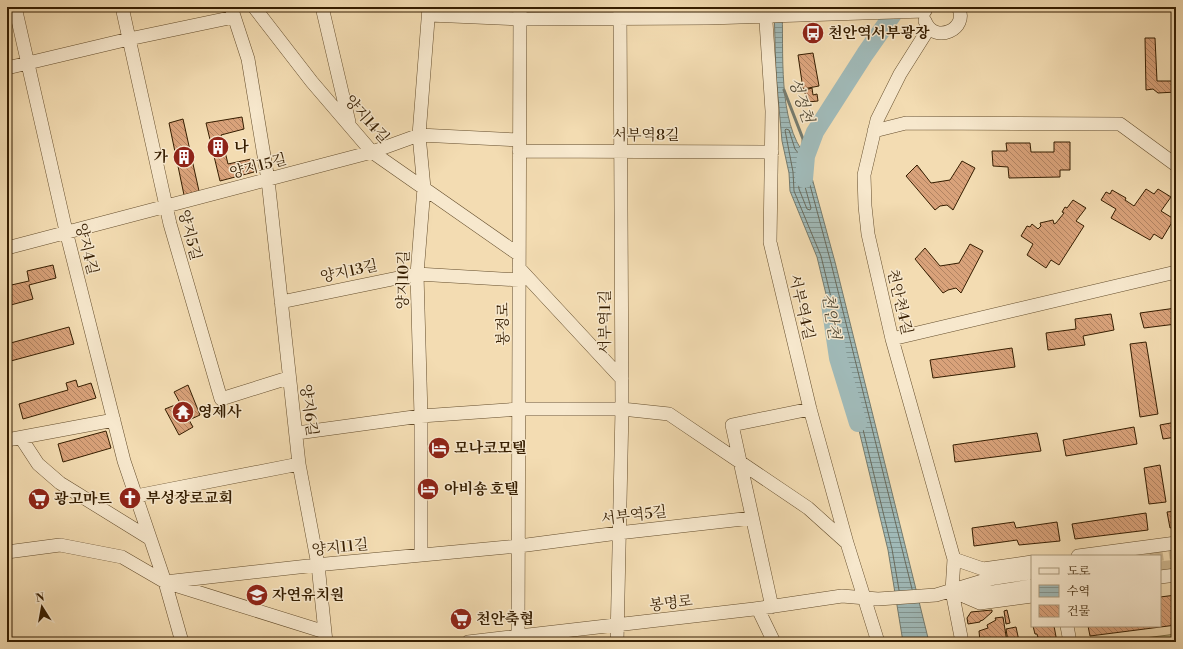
<svg xmlns="http://www.w3.org/2000/svg" width="1183" height="649" viewBox="0 0 1183 649" font-family="'Libre Bodoni','Noto Serif KR',serif">
	<style>
		.pitch { fill: #c2be88; stroke: #7c6e44 }
		.water { fill: url(#water-rules); stroke: #757b6e }
		.lines { fill: none; stroke-linecap: round; stroke-linejoin: round }
		.shore { stroke: #6a6b5c; stroke-width: 1 }
		.stream { stroke: #757b6e; stroke-width: 3 }
		.river { stroke: #a0b9b7; stroke-width: 18 }
		.building { fill: url(#building-back-hatch); stroke: #351d00 }
		.minor-tunnel { stroke: #cdb68e; stroke-width: 13; stroke-dasharray: 13 6; stroke-linecap: butt }
		.minor-casing { stroke: #644d2c; stroke-width: 14 }
		.minor { stroke: #f7e8cd; stroke-width: 13 }
		.labels { text-anchor: middle; stroke-width: 3; stroke-linejoin: round; paint-order: stroke }
		.poi-label { font-size: 15px; font-weight: bold; fill: #351d00; stroke: #f7e8cd; text-anchor: start }
		.street-label { font-size: 15px; fill: #351d00; stroke: #f7e8cd }
		.water-label { font-size: 16px; font-style: italic; fill: #554c37; stroke: #f7e8cd }
	</style>
	<defs>
		<pattern id="water-rules" width="6" height="5" patternUnits="userSpaceOnUse"><rect width="6" height="5" fill="#a0b9b7"/><path d="M0 2.5h6" fill="none" stroke="#839692"/></pattern>
		<pattern id="building-back-hatch" width="6" height="6" patternUnits="userSpaceOnUse"><rect width="6" height="6" fill="#d9a27a"/><path d="M-1 5l2 2M0 0l6 6M5-1l2 2" fill="none" stroke="#b18362"/></pattern>
	</defs>
	<rect width="100%" height="100%" fill="#f3dcb2"/>
	<filter id="stains"><feTurbulence type="fractalNoise" baseFrequency=".005" numOctaves="4"/><feColorMatrix values="0 0 0 0 .2 0 0 0 0 .09 0 0 0 0 .02 0 0 0 .5 -.17"/></filter>
	<radialGradient id="worn" r=".72"><stop offset=".6" stop-color="#630" stop-opacity="0"/><stop offset="1" stop-color="#630" stop-opacity=".3"/></radialGradient>
	<path class="pitch" d="M1176,634V642H1114Z"/>
	<path class="water" d="M774,7H782C784,50 777,122 806,156L835,262L929,642H903L888,550L817,257L790,191L789,173L782,141L776,74Z"/>
	<g class="lines">
		<path class="shore" d="M800,174L802,176L811,208L810,210L807,209L799,189L798,176Z
			M899,590L892,549L821,256L794,191L793,172L785,130L786,129L789,130L795,149L803,159L831,263L912,589"/>
		<path class="stream" d="M784,90L803,139V157"/>
		<path class="river" d="M804,179L806,156L815,132L865,54L898,7
			M830,304L838,358L858,423"/>
	</g>
	<path class="building" d="M1145,38H1155L1157,81H1176V92L1158,93L1153,89L1146,90Z
		M813,53L819,86L803,89L798,55Z
		M812,88L813,95L817,94L818,101L808,102L804,90Z
		M242,117L244,129L221,135L228,164L251,159L254,172L220,181L206,123Z
		M183,119L199,191L184,195L169,123Z
		M1054,142H1070V170H1060V177L1009,178L1008,167L993,166L992,151H1007L1006,143H1030L1031,152H1054Z
		M962,161L975,168L953,210L947,205L940,206L935,210L906,176L917,165L931,183L950,180Z
		M1146,189L1154,194L1158,189L1171,197L1161,211L1174,219L1162,239L1154,234L1150,240L1111,218L1116,209L1101,200L1106,192L1110,194L1112,190L1126,198L1125,200L1134,206Z
		M1073,200L1086,208L1076,221L1084,226L1059,265L1051,260L1046,268L1027,255L1033,244L1021,236L1027,226L1030,227L1032,224L1038,229L1041,226L1040,223L1053,220L1054,224L1056,223L1064,213L1062,212L1065,207L1067,208Z
		M970,244L983,251L961,293L956,288L948,290L943,293L915,259L925,248L940,266L959,263Z
		M53,265L56,278L29,285L33,299L7,306V286L29,281L27,271Z
		M1176,308V324L1144,328L1140,313Z
		M1111,314L1114,330L1083,336L1085,345L1048,350L1046,333L1076,329L1075,319Z
		M69,327L74,344L7,362V344Z
		M1146,342L1158,414L1140,417L1130,344Z
		M1012,348L1015,367L933,378L930,360Z
		M76,380L78,387L91,383L96,398L23,419L19,404L68,390L66,383Z
		M188,385L200,415L189,420L193,427L179,435L165,409L180,403L174,392Z
		M1176,422V437L1163,439L1160,425Z
		M1134,427L1137,444L1066,456L1063,440Z
		M106,431L111,448L63,462L58,444Z
		M1037,433L1041,451L955,462L953,445Z
		M1160,465L1166,502L1149,504L1144,468Z
		M1176,511V526L1170,528L1167,512Z
		M1146,513L1148,530L1075,539L1072,524Z
		M1014,522L1016,528L1057,522L1060,541L1019,545L1017,540L974,546L972,528Z
		M1176,595V625L1090,636L1088,626H1160V597Z
		M992,610V612L983,620L980,621V622L968,624L967,618L971,612Z
		M1007,610L1010,623L1006,624L1004,611Z
		M1003,617L1007,642H980L979,631L988,628L987,625L996,620L995,618Z
		M1033,626H1054L1057,642H1044L1038,638L1037,634H1035Z
		M1016,627L1019,641L1008,642L1006,629Z"/>
	<g class="lines">
		<path class="minor-tunnel" d="M1150,556L1176,552
			M1160,568L1176,566"/>
		<g class="minor-casing">
			<path id="minor" d="M15,7L66,231L124,461L165,582L182,642
				M122,7L170,224L221,399L288,378
				M231,7L248,59L268,180L299,464L318,565L326,642
				M254,7L312,82L372,152L518,254
				M322,7L349,122
				M765,7L772,111L770,242L810,409L847,543L878,642
				M429,15L520,19L708,18L925,11
				M925,21C934,45 970,29 958,7
				M929,28L900,74L877,120L864,175L865,206L868,234L892,339L954,559L952,591L962,642
				M7,68L129,39L234,17
				M874,131L906,123L1120,124L1176,165
				M519,151L772,152
				M7,248L372,152L419,135L519,140
				M519,268L622,379
				M281,302L417,274L519,280
				M892,339L1176,272
				M297,433L421,416L519,409H622L669,414L808,508L847,543
				M21,438L38,464L60,483L149,538
				M7,440L114,420
				M136,496L299,464
				M7,552L60,545L122,557L165,582L325,632
				M421,555V416L417,274L424,188L419,135L429,7
				M1078,556L1176,543
				M954,559L983,569L1032,562
				M1160,577L1176,575
				M165,582L326,564L519,546L618,533L752,518
				M952,591L980,603L1032,596
				M962,591L993,592L1031,586
				M772,607L732,425L810,409
				M758,609L774,642
				M1067,626L1070,642
				M468,642L754,609L842,596L878,599L936,595L989,579L1029,573
				M518,642L520,7
				M617,642L622,409L620,7"/>
		</g>
		<use href="#minor" class="minor"/>
	</g>
	<defs>
		<g id="bus-disc" transform="scale(1.15)"><circle r="9.5" fill="#8f2418" stroke="#f7e8cd"/><path d="M-5-6H5V4H4V6H2V4H-2V6H-4V4H-5ZM-3.5-4V0h7V-4ZM-3.5 1.2v1.5H-2V1.2ZM2 1.2v1.5H3.5V1.2Z" fill="#fff"/></g>
		<g id="building-disc" transform="scale(1.15)"><circle r="9.5" fill="#8f2418" stroke="#f7e8cd"/><path d="M-4-6H4V6H1V3H-1V6H-4ZM-2.5-4.3h1.7v1.8h-1.7ZM.8-4.3h1.7v1.8H.8ZM-2.5-1h1.7V.8h-1.7ZM.8-1h1.7V.8H.8Z" fill="#fff"/></g>
		<g id="temple-disc" transform="scale(1.15)"><circle r="9.5" fill="#8f2418" stroke="#f7e8cd"/><path d="M0-6L5-2H3V0L6.5 2.5H4V6H1.5V3h-3V6H-4V2.5H-6.5L-3 0V-2H-5Z" fill="#fff"/></g>
		<g id="hotel-disc" transform="scale(1.15)"><circle r="9.5" fill="#8f2418" stroke="#f7e8cd"/><path d="M-6-4.5h1.5V1H6V5H4.5V3h-9V5H-6ZM-4 0a1.8 1.8 0 1 1 3.6 0ZM.5 0V-2.5h3Q6-2.5 6 0Z" fill="#fff"/></g>
		<g id="church-disc" transform="scale(1.15)"><circle r="9.5" fill="#8f2418" stroke="#f7e8cd"/><path d="M-1.2-6h2.4v3.5h3.3v2.4h-3.3V6h-2.4V-.1h-3.3v-2.4h3.3Z" fill="#fff"/></g>
		<g id="supermarket-disc" transform="scale(1.15)"><circle r="9.5" fill="#8f2418" stroke="#f7e8cd"/><path d="M-6-5.5h2.5l.6 2H6L4.5 2H-2.5L-4.4-4H-6ZM-1.5 3.2a1.3 1.3 0 1 0 .1 0ZM3 3.2a1.3 1.3 0 1 0 .1 0Z" fill="#fff"/></g>
		<g id="school-disc" transform="scale(1.15)"><circle r="9.5" fill="#8f2418" stroke="#f7e8cd"/><path d="M0-5L7-2L0 1L-7-2ZM-4 1L0 2.5L4 1V4Q0 6-4 4Z" fill="#fff"/></g>
	</defs>
	<g fill-rule="evenodd">
		<use href="#bus-disc" x="813" y="33"/>
		<use href="#building-disc" x="218" y="147"/>
		<use href="#building-disc" x="184" y="157"/>
		<use href="#temple-disc" x="183" y="412"/>
		<use href="#hotel-disc" x="439" y="448"/>
		<use href="#hotel-disc" x="428" y="489"/>
		<use href="#church-disc" x="130" y="498"/>
		<use href="#supermarket-disc" x="39" y="499"/>
		<use href="#school-disc" x="257" y="595"/>
		<use href="#supermarket-disc" x="461" y="619"/>
	</g>
	<g class="labels">
		<g class="poi-label">
			<text x="828" y="38">천안역서부광장</text>
			<text x="234" y="152">나</text>
			<text x="168" y="162" text-anchor="end">가</text>
			<text x="198" y="417">영제사</text>
			<text x="454" y="453">모나코모텔</text>
			<text x="444" y="494">아비숑 호텔</text>
			<text x="146" y="503">부성장로교회</text>
			<text x="54" y="504">광고마트</text>
			<text x="272" y="600">자연유치원</text>
			<text x="476" y="624">천안축협</text>
		</g>
		<g class="street-label">
			<text transform="translate(367 119) rotate(48)" y="5">양지14길</text>
			<text x="646" y="140">서부역8길</text>
			<text transform="translate(258 166) rotate(-15)" y="5">양지15길</text>
			<text transform="translate(190 235) rotate(75)" y="5">양지5길</text>
			<text transform="translate(87 249) rotate(76)" y="5">양지4길</text>
			<text transform="translate(349 271) rotate(-12)" y="5">양지13길</text>
			<text transform="translate(403 280) rotate(-89)" y="5">양지10길</text>
			<text transform="translate(900 302) rotate(77)" y="5">천안천4길</text>
			<text transform="translate(802 307) rotate(77)" y="5">서부역4길</text>
			<text transform="translate(605 322) rotate(-90)" y="5">서부역1길</text>
			<text transform="translate(503 324) rotate(-90)" y="5">봉정로</text>
			<text transform="translate(309 410) rotate(82)" y="5">양지6길</text>
			<text transform="translate(634 515) rotate(-7)" y="5">서부역5길</text>
			<text transform="translate(340 547) rotate(-6)" y="5">양지11길</text>
			<text transform="translate(671 603) rotate(-7)" y="5">봉명로</text>
		</g>
		<g class="water-label">
			<text transform="translate(802 100) rotate(71)" y="6">성정천</text>
			<text transform="translate(832 316) rotate(81)" y="6">천안천</text>
		</g>
	</g>
	<rect width="1183" height="649" fill="none" stroke="#f3dcb2" stroke-width="24"/>
	<rect x="8" y="8" width="1167" height="633" fill="none" stroke="#351d00" stroke-width="2"/>
	<rect x="12" y="12" width="1159" height="625" fill="none" stroke="#351d00"/>
	<rect x="1031" y="555" width="130" height="72" fill="#f7e8cd" stroke="#a9977b"/>
	<rect x="1039" y="568" width="20" height="6" fill="#f7e8cd" stroke="#a9977b"/>
	<text x="1067" y="575" font-size="12" fill="#351d00">도로</text>
	<rect x="1039" y="585" width="20" height="12" fill="url(#water-rules)" stroke="#a9977b"/>
	<text x="1067" y="595" font-size="12" fill="#351d00">수역</text>
	<rect x="1039" y="605" width="20" height="12" fill="url(#building-back-hatch)" stroke="#a9977b"/>
	<text x="1067" y="615" font-size="12" fill="#351d00">건물</text>
	<g transform="translate(42 607) rotate(349)" stroke="#f7e8cd" stroke-width="3" paint-order="stroke">
	<path d="M0-3L7 15L0 10L-7 15Z" fill="#351d00"/>
	<text y="-6" font-size="11" font-weight="bold" text-anchor="middle" fill="#351d00">N</text>
	</g>
	<rect width="100%" height="100%" filter="url(#stains)"/>
	<rect width="100%" height="100%" fill="url(#worn)"/>
</svg>
